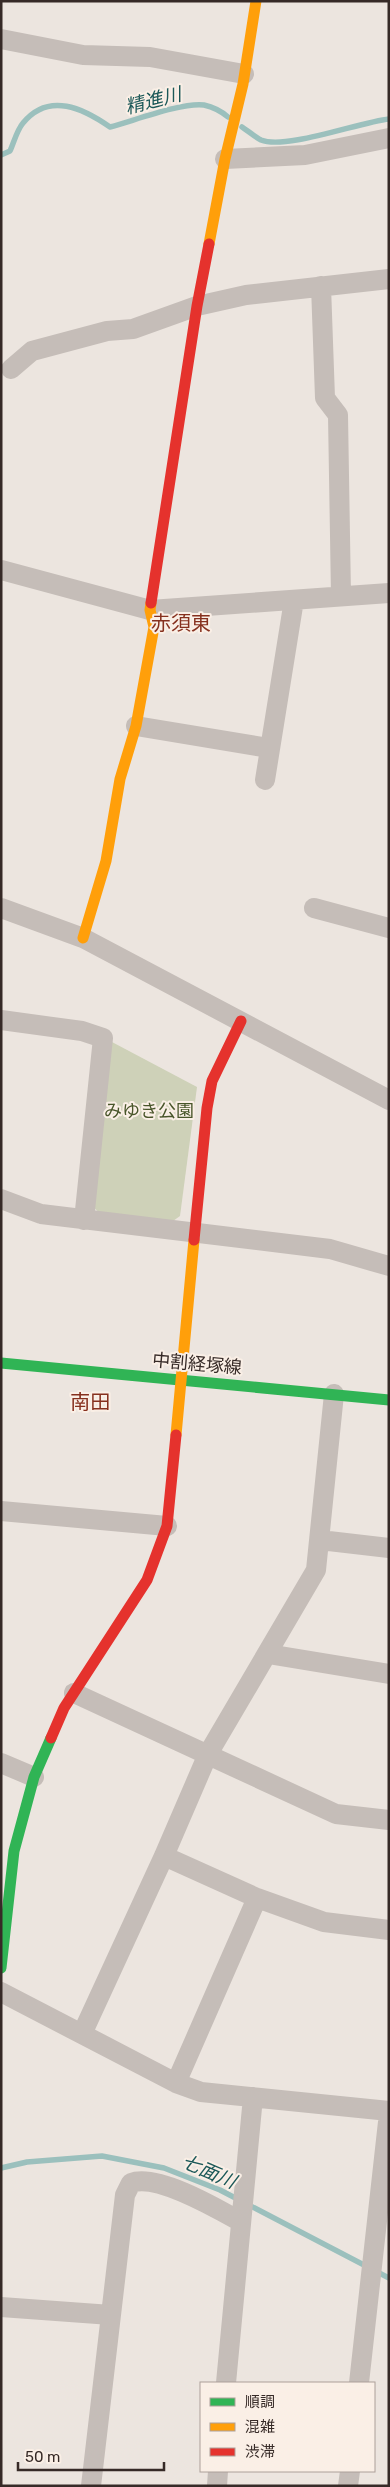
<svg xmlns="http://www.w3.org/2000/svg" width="390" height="2487" viewBox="0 0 390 2487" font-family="Rubik,'Noto Sans JP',sans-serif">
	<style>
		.green { fill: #ced1b8 }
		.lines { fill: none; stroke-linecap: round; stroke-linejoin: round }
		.stream { stroke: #9bc0bd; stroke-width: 5.5 }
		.street { stroke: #c5bdb8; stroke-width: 20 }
		.fast { stroke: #30b455; stroke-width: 11 }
		.slow { stroke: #ff9f0a; stroke-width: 11 }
		.jam { stroke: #e5322d; stroke-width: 11 }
		.labels { text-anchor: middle; stroke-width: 4; stroke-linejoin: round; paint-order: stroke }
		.park-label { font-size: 18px; fill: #48552a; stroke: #faefe6 }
		.street-label { font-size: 18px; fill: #362a27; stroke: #faefe6 }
		.water-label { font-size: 19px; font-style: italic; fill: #1b5858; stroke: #faefe6 }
		.quarter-label { font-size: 20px; fill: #86301e; stroke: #faefe6 }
	</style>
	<rect width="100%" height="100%" fill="#ece5df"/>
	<path class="green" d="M112,1042L197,1087L180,1216L173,1221L101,1214L93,1207Z"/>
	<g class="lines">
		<path class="stream" d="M242,127C248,131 255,137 261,140C286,150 360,122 389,119
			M1,155L10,151C14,142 17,130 23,123C49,91 84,109 110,127C133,121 183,102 204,105C213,107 221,111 228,117
			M1,2168L27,2162L102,2156L164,2168L220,2190L389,2278"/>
		<path class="street" d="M1,39L83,55L150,57L244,74
			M225,159L305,155L389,138
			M321,286L325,398L338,415L341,596
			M11,369L32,351L107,331L133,329L197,306L246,295L389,279
			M1,570L150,610L389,593
			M136,726L269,748
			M265,780L294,600
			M1,908L83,938L389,1100
			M314,908L389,928
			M1,1020L82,1031L103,1038L84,1220
			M1,1199L41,1214L330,1249L389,1266
			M1,1511L167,1526
			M320,1540L389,1548
			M268,1654L389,1674
			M74,1693L336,1814L389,1820
			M1,1763L34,1777
			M164,1856L257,1898L324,1922L389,1930
			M1,1992L176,2083L201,2092L389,2111
			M82,2034L164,1856L208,1754L316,1570L334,1394
			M176,2083L257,1898
			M1,2307L111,2315
			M226,2383L253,2097
			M359,2383L389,2113
			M91,2486L125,2195L131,2183C157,2173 218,2209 241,2222
			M217,2486L218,2471
			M348,2486L350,2471"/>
		<path class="fast" d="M1,1363L389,1400
			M1,1968L14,1851L34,1777L51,1738"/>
		<path class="slow" d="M209,244L225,159L243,84L256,1
			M83,938L106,861L120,779L136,726L154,627L150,610L151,603
			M176,1435L194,1240"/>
		<path class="jam" d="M151,603L197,306L209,244
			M194,1240L207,1108L212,1081L241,1021
			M51,1738L64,1708L147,1580L167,1526L176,1435"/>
	</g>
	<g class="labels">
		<g class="park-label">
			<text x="149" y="1117">みゆき公園</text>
		</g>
		<g class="street-label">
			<text transform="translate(197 1364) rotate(5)" y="6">中割経塚線</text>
		</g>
		<g class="water-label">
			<text transform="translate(153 100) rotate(-14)" y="7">精進川</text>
			<text transform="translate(209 2171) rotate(23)" y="7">七面川</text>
		</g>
		<g class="quarter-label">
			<text x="181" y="630">赤須東</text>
			<text x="90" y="1409">南田</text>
		</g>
	</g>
	<rect width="390" height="2487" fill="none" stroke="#362a27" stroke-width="5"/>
	<rect x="200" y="2382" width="175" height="90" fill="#faefe6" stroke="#aca09a"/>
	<rect x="210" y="2398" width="25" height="8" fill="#30b455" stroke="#aca09a"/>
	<text x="245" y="2407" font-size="15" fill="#362a27">順調</text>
	<rect x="210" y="2423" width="25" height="8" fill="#ff9f0a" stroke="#aca09a"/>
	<text x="245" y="2432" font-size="15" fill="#362a27">混雑</text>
	<rect x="210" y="2448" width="25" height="8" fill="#e5322d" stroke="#aca09a"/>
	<text x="245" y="2457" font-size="15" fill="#362a27">渋滞</text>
	<path d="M18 2462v8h146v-8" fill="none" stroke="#362a27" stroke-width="2.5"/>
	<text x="25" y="2462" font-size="15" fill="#362a27" stroke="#faefe6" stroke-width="4" paint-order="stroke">50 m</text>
</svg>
